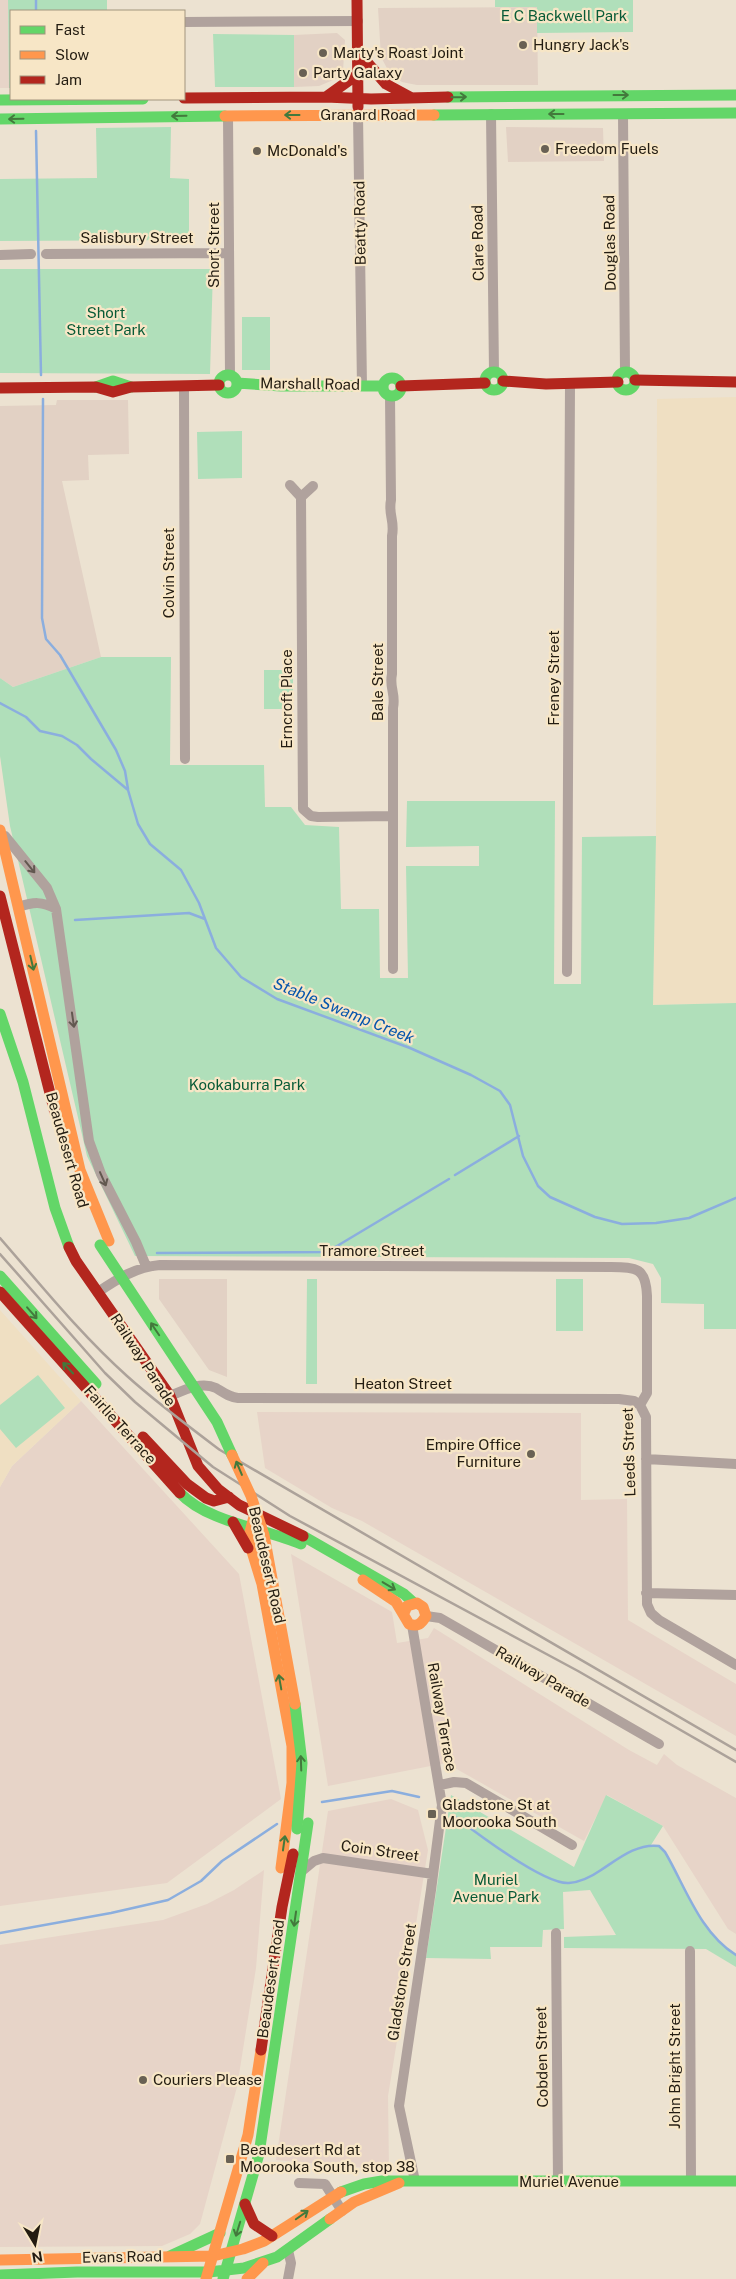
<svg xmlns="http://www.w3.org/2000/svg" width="736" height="2279" viewBox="0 0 736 2279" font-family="'Public Sans',sans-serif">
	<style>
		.commercial { fill: #e2d1c4 }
		.industrial { fill: #e7d4c8 }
		.built { fill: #efdfc2 }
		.green { fill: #b0dfba }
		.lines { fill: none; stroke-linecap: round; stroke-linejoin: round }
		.stream { stroke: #8baede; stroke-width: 2.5 }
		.street { stroke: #b0a29d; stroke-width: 10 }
		.fast { stroke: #63d668; stroke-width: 11 }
		.slow { stroke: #ff974d; stroke-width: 11 }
		.jam { stroke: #b3261e; stroke-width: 11 }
		.rail { stroke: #aca29a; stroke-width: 2.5 }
		.fast-bridge { stroke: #63d668; stroke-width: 11 }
		.slow-bridge { stroke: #ff974d; stroke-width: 11 }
		.oneway { stroke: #43793c }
		.oneway2 { stroke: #625850 }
		.poi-dot { fill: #696154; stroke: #f7e6c6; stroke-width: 2 }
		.labels { text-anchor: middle; stroke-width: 4.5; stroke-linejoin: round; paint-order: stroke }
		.park-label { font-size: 15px; fill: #085b37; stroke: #f7e6c6 }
		.poi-label { font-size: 15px; fill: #231c11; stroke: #f7e6c6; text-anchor: start }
		.street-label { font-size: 15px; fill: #231c11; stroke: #f7e6c6 }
		.water-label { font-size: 16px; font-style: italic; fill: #0454ac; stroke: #f7e6c6 }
	</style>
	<rect width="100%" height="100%" fill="#ece2d1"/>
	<path class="commercial" d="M537,7L538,85H417L402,82L390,74L381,57L378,8Z
		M337,33L345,40L343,71L338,78L319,86L294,87V35Z
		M506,127L603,128L604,161L508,162Z
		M57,400H128L129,454L88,455L89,480L62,481L101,657L13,687L0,678V406L56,405Z
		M159,1279H227V1377L209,1370L159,1299Z"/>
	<path class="industrial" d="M0,0H8L9,88H0Z
		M81,1401L239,1574L281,1799L167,1883L0,1906V1487L12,1466Z
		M257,1412L581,1413V1500L627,1499L628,1620L736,1684V1736L362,1521L332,1508L265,1468Z
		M291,1554L392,1612L397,1643L428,1638L434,1628L629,1750L657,1765L664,1754L677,1765L736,1798V1934L728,1929L663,1826L607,1795L584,1841L446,1763L328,1786Z
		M391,1799L418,1810L428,1850L388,2096L389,2170L276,2160L328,1811Z
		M264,1870L256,1968L237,2087L200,2224L190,2234L162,2246L0,2247V1945L163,1920L207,1904L234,1890Z"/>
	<path class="built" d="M736,397V1003L653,1005L656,836L657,399Z
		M0,1310L81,1401L12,1466L0,1487Z"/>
	<path class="green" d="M8,0H107V11H11V88H9Z
		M495,0H633V32L537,33V7H495Z
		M213,34L294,35V87H215Z
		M171,127L170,178L189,179V240L0,241V179L97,178L96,128Z
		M0,269H213L210,374L0,373Z
		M242,317H270V370H242Z
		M242,431V478L198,479L197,432Z
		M101,657H171L170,765H264L265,807H291L305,825L339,827L341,909H379L380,978H408L406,866H479V846L406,847L407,801H555L554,984H581L582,837L656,836L653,1005L736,1003V1329H704V1304L661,1303V1278L653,1264L629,1258L135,1256L87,1156L10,826L0,756V678L13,687Z
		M264,670H293V709H264Z
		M307,1279H317V1384H306Z
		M556,1279H583V1331H556Z
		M38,1375L65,1408L16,1448L0,1429V1405Z
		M451,1795L574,1867L606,1795L663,1826L651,1845L659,1846L665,1852C685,1887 700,1933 736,1955V1967L706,1949L564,1948V1937L616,1935L590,1890L563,1892L564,1929L543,1930L542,1947H490L491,1959L426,1958Z"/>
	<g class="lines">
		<path class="stream" d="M36,0V11
			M36,131L41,375
			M43,399L42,618L46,639L60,655L116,750L125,771L128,789
			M0,703L26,717L40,731L62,736L77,745L91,759L128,790L138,824L150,844L181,870L199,903L216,948L241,977L277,999L410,1048L471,1075L500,1091L510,1105L523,1156L538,1186L550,1197L595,1217L622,1224L656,1223L689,1218L736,1198
			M75,920L189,913L205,919
			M455,1175L519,1136
			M157,1253L327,1252L449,1179
			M322,1802L392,1791L419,1797
			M454,1816C475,1832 545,1885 569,1883C581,1882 591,1877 601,1870C618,1859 637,1843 659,1846L665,1852C685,1886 700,1933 736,1955
			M0,1933L111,1913L168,1900L201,1881L222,1861L277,1824"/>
		<path class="street" d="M184,22L358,21
			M491,114L494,372
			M623,114L625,372
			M358,115L362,386
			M228,116L230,375
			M46,254L228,253
			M0,255L31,254
			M184,387L185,759
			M390,396L391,500C388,515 395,520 392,536V674C389,688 396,693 393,708V969
			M290,485L301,497L313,486
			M301,497L303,809L311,816L318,817L393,816
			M5,836L47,888L56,909L89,1141L101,1174L136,1242L146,1266
			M19,907C33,902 42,901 56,909
			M567,972L570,384
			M98,1292C117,1279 136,1267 160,1265L611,1267C637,1267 646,1268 647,1296V1393L640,1405L646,1417L647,1604L651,1613L659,1620L736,1665
			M170,1396C184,1390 201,1381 216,1388C224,1393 229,1397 238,1398L619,1399L634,1401L640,1405
			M646,1459L736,1464
			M646,1593L736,1595
			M426,1616L440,1618L659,1744
			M412,1625L442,1805L431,1890L399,2106L415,2181
			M440,1785L454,1782L466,1783L572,1845
			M302,1871L314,1861L323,1858L433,1874
			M556,1933L558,2182
			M690,1951L691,2181
			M299,2183L325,2184L342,2211
			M288,2279L291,2263L288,2250"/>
		<path class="fast" d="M448,97L736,95
			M0,100L143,99
			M434,115L736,113
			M0,119L225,116
			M485 381a9 9 0 1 1 18 0a9 9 0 1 1-18 0Z
			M617 381a9 9 0 1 1 18 0a9 9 0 1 1-18 0Z
			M219 384a9 9 0 1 1 18 0a9 9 0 1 1-18 0Z
			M383 387a9 9 0 1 1 18 0a9 9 0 1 1-18 0Z
			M237,383L281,386H382
			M96,387L113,381L131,387
			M0,1014L23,1082L55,1208L69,1247
			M0,1276L96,1384
			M180,1493C207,1522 266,1529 301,1544
			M303,1536L404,1594L414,1603
			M341,2192L364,2184L382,2181H736
			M170,2256L220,2233
			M0,2275L77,2272H209L244,2268L277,2257L330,2219
			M223,2279L259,2154L308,1823"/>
		<path class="slow" d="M225,116L434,115
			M0,830L80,1170L109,1241
			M255,1513L250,1532V1545L262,1584L292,1746V1783L281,1868
			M363,1580L396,1602L409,1624C418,1627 421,1624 426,1616L423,1607L417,1603L407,1606L404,1613
			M330,2219L354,2202L399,2183
			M0,2260L213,2256L243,2249L264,2241L341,2192
			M206,2279L248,2135L261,2050
			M247,2279L263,2263"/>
		<path class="jam" d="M357,0L358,107
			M357,51L386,84L410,97
			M326,97L358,74
			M184,98L326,97L371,99L448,97
			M635,380L736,382
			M503,381L546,384L618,382
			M401,386L485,383
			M0,388L96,387L113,392L131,387L219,385
			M0,896L55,1113
			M69,1247L76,1261L170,1396L198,1466L218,1489L239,1505L303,1536
			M0,1292L180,1493
			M143,1437L187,1484L206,1498L214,1501L229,1497
			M233,1522L248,1548
			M261,2050L282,1907L293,1854
			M245,2204L254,2224L272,2236"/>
		<path class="rail" d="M0,1238C41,1285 81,1335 127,1376C157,1403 188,1426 220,1450L736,1750
			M0,1254L105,1373L135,1402L213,1467L290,1516L578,1671L736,1762"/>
		<path class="fast-bridge" d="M100,1245L217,1422L232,1455
			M295,1704L302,1763L297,1829"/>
		<path class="slow-bridge" d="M232,1455L251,1496L264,1535L295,1704"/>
	</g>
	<defs><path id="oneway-shaft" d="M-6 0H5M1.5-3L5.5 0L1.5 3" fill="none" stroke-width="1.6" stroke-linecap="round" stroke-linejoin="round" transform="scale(1.25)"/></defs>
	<g class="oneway">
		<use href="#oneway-shaft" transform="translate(621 95)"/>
		<use href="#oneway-shaft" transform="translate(459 97) rotate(-1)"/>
		<use href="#oneway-shaft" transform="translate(556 114) rotate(180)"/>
		<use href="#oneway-shaft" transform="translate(292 115) rotate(180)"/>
		<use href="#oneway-shaft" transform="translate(179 116) rotate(179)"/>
		<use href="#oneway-shaft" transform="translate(16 119) rotate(179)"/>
		<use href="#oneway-shaft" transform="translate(32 963) rotate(77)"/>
		<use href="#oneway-shaft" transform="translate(32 1313) rotate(49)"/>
		<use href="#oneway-shaft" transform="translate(155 1329) rotate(-124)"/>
		<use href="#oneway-shaft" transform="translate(68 1368) rotate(-133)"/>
		<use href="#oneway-shaft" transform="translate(239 1468) rotate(-113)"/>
		<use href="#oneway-shaft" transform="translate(389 1586) rotate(31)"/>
		<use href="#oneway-shaft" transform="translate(280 1682) rotate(-100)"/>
		<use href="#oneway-shaft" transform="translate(301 1763) rotate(-92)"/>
		<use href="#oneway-shaft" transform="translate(284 1843) rotate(-82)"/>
		<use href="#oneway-shaft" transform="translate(295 1919) rotate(98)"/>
		<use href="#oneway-shaft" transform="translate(302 2215) rotate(-35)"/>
		<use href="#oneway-shaft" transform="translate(238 2229) rotate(107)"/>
	</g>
	<g class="oneway2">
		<use href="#oneway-shaft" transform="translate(30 867) rotate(51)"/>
		<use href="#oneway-shaft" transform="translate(73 1020) rotate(82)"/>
		<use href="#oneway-shaft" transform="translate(103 1179) rotate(66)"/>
	</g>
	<g class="poi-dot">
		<circle cx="523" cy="45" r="5"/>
		<circle cx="323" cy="53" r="5"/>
		<circle cx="303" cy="73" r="5"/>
		<circle cx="545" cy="149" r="5"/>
		<circle cx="257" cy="151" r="5"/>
		<circle cx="531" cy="1454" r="5"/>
		<rect x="427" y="1809" width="10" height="10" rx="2.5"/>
		<circle cx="143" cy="2080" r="5"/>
		<rect x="225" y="2154" width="10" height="10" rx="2.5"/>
	</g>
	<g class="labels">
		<g class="park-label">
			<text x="564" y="21">E C Backwell Park</text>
			<text x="106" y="318">Short<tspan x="106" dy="17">Street Park</tspan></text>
			<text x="247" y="1090">Kookaburra Park</text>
			<text x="496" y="1885">Muriel<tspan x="496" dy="17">Avenue Park</tspan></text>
		</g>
		<g class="poi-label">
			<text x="533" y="50">Hungry Jack's</text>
			<text x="333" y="58">Marty's Roast Joint</text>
			<text x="313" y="78">Party Galaxy</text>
			<text x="555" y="154">Freedom Fuels</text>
			<text x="267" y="156">McDonald's</text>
			<text x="521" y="1450" text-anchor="end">Empire Office<tspan x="521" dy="17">Furniture</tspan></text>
			<text x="442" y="1810">Gladstone St at<tspan x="442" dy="17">Moorooka South</tspan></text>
			<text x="153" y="2085">Couriers Please</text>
			<text x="240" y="2155">Beaudesert Rd at<tspan x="240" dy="17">Moorooka South, stop 38</tspan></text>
		</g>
		<g class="street-label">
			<text x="368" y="120">Granard Road</text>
			<text transform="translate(360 223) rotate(-91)" y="5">Beatty Road</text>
			<text x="137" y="243">Salisbury Street</text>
			<text transform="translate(478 243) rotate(-91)" y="5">Clare Road</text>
			<text transform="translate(610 243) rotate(-91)" y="5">Douglas Road</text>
			<text transform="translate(214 245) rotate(-90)" y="5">Short Street</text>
			<text transform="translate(310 384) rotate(1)" y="5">Marshall Road</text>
			<text transform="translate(169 573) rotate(-90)" y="5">Colvin Street</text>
			<text transform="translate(554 678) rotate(-90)" y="5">Freney Street</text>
			<text transform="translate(378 682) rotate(-90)" y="5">Bale Street</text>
			<text transform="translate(287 699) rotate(-90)" y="5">Erncroft Place</text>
			<text transform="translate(67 1150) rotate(74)" y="5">Beaudesert Road</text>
			<text x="372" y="1256">Tramore Street</text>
			<text transform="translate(143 1360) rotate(57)" y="5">Railway Parade</text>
			<text x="403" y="1389">Heaton Street</text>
			<text transform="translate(120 1425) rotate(48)" y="5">Fairlie Terrace</text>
			<text transform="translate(629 1452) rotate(-92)" y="5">Leeds Street</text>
			<text transform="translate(267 1565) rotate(77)" y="5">Beaudesert Road</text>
			<text transform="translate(543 1677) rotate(30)" y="5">Railway Parade</text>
			<text transform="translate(442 1717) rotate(80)" y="5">Railway Terrace</text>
			<text transform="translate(380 1851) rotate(8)" y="5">Coin Street</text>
			<text transform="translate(271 1979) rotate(-82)" y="5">Beaudesert Road</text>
			<text transform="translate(402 1982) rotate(-81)" y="5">Gladstone Street</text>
			<text transform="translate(542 2057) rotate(-91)" y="5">Cobden Street</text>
			<text transform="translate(675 2066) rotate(-90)" y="5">John Bright Street</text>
			<text x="569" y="2187">Muriel Avenue</text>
			<text transform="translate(122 2257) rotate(-1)" y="5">Evans Road</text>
		</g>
		<g class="water-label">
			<text transform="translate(344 1010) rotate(22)" y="6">Stable Swamp Creek</text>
		</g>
	</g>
	<rect x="10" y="10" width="175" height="90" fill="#f7e6c6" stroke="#a2957e"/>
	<rect x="20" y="26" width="25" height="8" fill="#63d668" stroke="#a2957e"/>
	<text x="55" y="35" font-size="15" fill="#231c11">Fast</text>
	<rect x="20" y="51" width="25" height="8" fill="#ff974d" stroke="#a2957e"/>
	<text x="55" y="60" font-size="15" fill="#231c11">Slow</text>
	<rect x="20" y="76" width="25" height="8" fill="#b3261e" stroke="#a2957e"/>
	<text x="55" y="85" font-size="15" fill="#231c11">Jam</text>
	<g transform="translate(35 2244) rotate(170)" stroke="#f7e6c6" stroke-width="4" paint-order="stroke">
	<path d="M0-4L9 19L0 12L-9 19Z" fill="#231c11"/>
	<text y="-8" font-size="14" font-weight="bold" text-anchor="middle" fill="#231c11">N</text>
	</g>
</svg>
